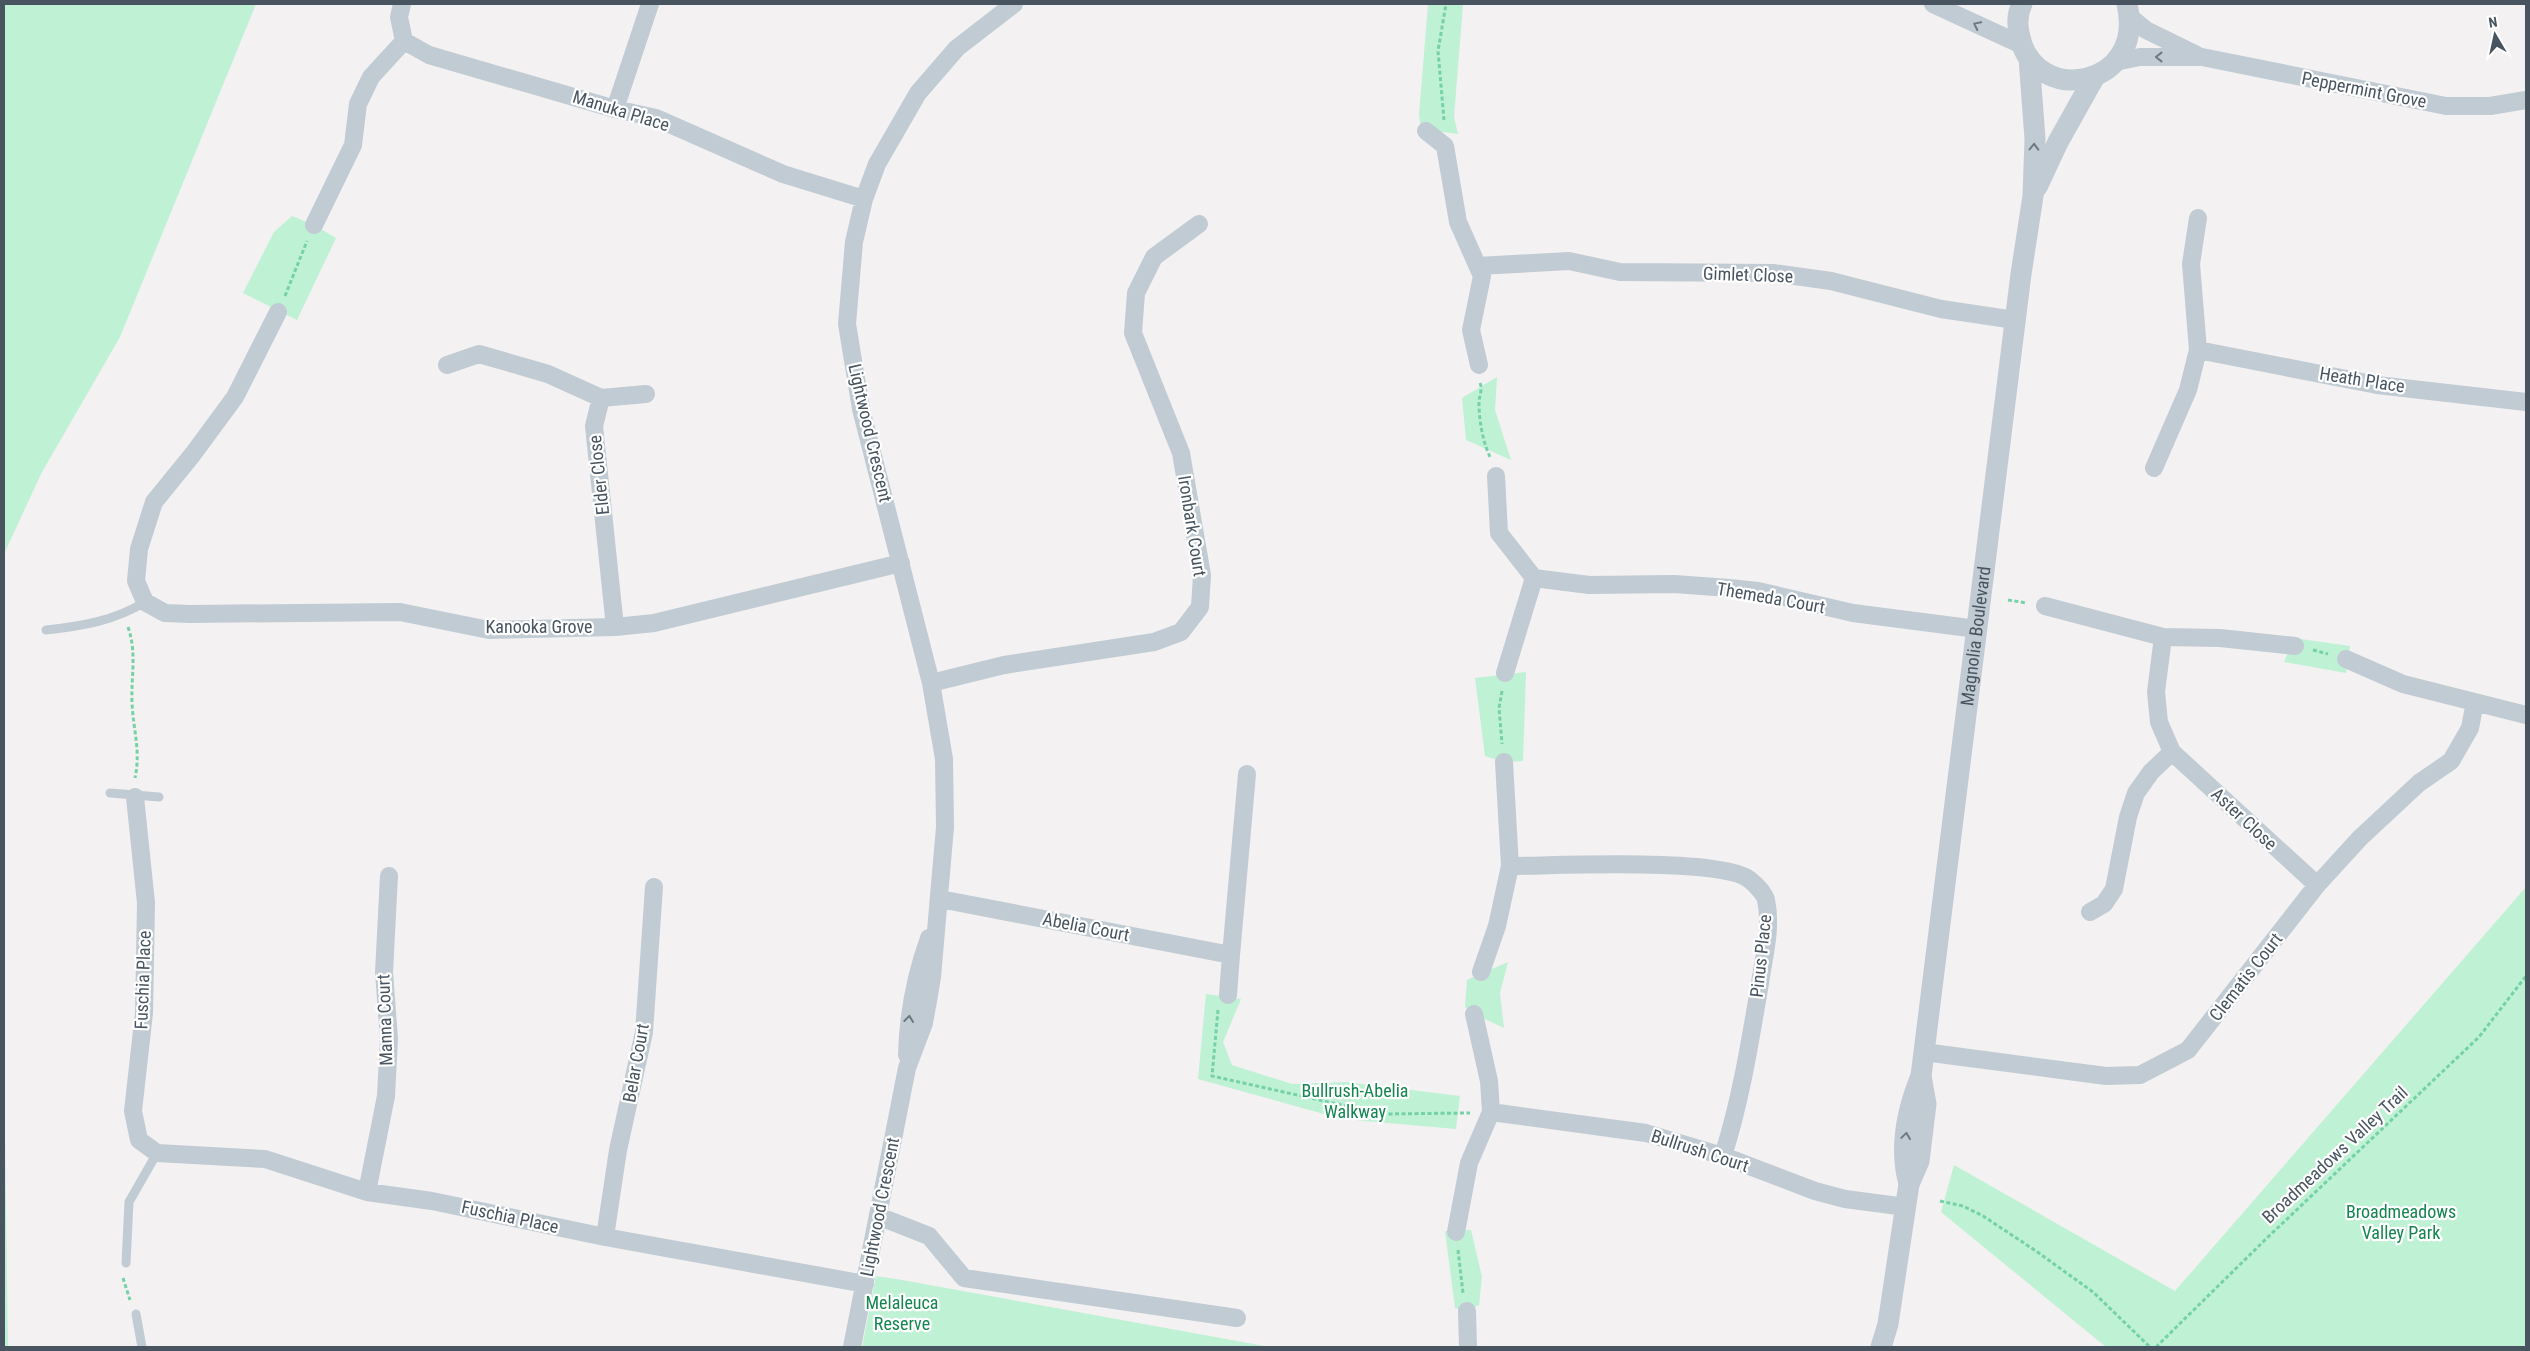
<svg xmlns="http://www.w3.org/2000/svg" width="2530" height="1351" viewBox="0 0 2530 1351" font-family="'Roboto Condensed',sans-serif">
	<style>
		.green { fill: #bff1d4 }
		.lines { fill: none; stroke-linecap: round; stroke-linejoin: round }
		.path { stroke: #75d1a7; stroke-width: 3; stroke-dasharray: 4 2.5; stroke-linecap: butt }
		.service { stroke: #c1cbd3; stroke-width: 9 }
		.minor { stroke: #c1cbd3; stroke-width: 18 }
		.tertiary { stroke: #c1cbd3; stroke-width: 21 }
		.oneway { stroke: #6c7882 }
		.labels { text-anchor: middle; stroke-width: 4.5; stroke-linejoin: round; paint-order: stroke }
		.street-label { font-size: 18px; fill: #48545f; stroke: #fff }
		.park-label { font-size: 18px; fill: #148550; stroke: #fff }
	</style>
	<rect width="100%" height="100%" fill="#f3f1f1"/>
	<path class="green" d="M4,4H256L120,337L42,472L4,554Z
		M1428,4H1463L1454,117L1458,134L1421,129L1419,115Z
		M292,216L314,225L336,238L297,320L243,293L274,232Z
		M1497,377L1495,410L1511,460L1466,440L1462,398Z
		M2294,638L2350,646L2346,673L2284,662Z
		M1526,672L1523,761L1504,762L1485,756L1475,678Z
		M2526,887V1347H2106L1941,1212L1954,1165L2175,1291Z
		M1508,962L1500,993L1504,1028L1474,1014L1465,1007L1467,980Z
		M1206,994L1241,999L1223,1042L1232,1065L1292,1084L1346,1082L1460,1096L1456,1129L1342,1119L1198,1079Z
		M4,1062L8,1347H4Z
		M1471,1230L1482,1277L1479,1305L1467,1311L1455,1308L1445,1231Z
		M876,1276L902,1280L1270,1347H862Z"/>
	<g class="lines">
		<path class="path" d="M1444,120L1438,51L1446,4
			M285,296L307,241
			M1480,383C1483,390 1479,395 1479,403C1479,421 1483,443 1491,459
			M2008,600L2027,603
			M128,627C137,653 131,676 132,702C133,730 141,750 135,778
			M2313,650L2328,654
			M1502,691L1499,708L1502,744
			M1218,1010L1212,1076L1382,1114L1470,1113
			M1940,1201L1963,1206L1983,1216L2036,1251L2093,1292L2150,1347
			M1458,1250L1463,1293
			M123,1278L130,1300
			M2156,1347L2268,1237L2479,1037L2526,976"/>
		<path class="service" d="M46,630C82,626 114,621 145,602
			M110,793L159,797
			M126,1263L129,1202L157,1153
			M136,1314L142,1347"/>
		<path class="minor" d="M402,4L399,17L404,41L429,55L615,109L656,118L783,174L864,199
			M1933,4L2022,45
			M2130,17L2146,30L2197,55
			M2115,62L2140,57H2202L2446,106H2490L2526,100
			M615,109L650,4
			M1426,131L1445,146L1458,222L1482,276L1471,330L1479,365
			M314,225L353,145L358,104L371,77L404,41
			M1478,266L1569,261L1620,272L1773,273L1831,281L1941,309L2015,320
			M278,312L235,397L193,454L154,502L139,549L136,581L145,602L165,613L190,614L400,612L489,630L615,627L654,623L901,563
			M2198,350L2377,385L2526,402
			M447,365L479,354L548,374L601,398L594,426L615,627
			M601,398L646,394
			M2154,468L2188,390L2198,350L2191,264L2198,218
			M1496,476L1499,533L1534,578L1505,673
			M1534,578L1589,585L1674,584L1729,588L1758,591L1853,613L1977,629
			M2045,606L2163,637L2220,638L2295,646
			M2163,637L2156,692L2159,722L2172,752L2317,885
			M2346,659L2403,684L2526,715
			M931,683L1004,665L1154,642L1181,632L1200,607L1202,575L1181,453L1133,333L1136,293L1154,257L1199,224
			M135,797L146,903L144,1013L133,1111L139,1140L157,1153L265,1159L367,1192L432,1201L605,1237L865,1284
			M1510,866C1552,866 1724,857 1750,880C1755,884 1765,894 1766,900C1772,927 1764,956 1760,983C1750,1042 1741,1099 1723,1156
			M940,899L1231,955L1247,774
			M2090,912L2104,904L2114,889L2128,817L2136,793L2151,772L2172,752
			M1481,972L1497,926L1510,866L1504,762
			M1228,995L1231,955
			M1924,1052L2106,1076L2140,1075L2188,1050L2317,885L2360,838L2419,783L2451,761L2470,728L2475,702
			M907,1055C908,1014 915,977 929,938
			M1491,1112L1646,1133L1723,1156L1815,1191L1845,1199L1906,1207
			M367,1192L386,1096L389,1039L384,972L389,876
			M878,1216L929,1236L964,1278L1237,1318
			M1456,1232L1469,1163L1491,1112L1489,1081L1474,1014
			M605,1237L618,1150L644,1032L654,887
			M1467,1311L1468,1347
			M852,1347L907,1068L924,1023L928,1001L932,977L945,827L944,759L931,683L861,409L847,324L854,242L864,199L877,164L918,93L957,48L1014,4"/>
		<g class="tertiary">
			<path d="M2022,4C2017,14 2017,26 2020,37C2035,107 2147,88 2127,4"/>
			<path d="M2037,187L2058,142L2095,76"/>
			<path id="s1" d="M1909,1184C1899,1148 1907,1110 1921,1076L2021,274L2033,196L2035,139L2029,58"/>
			<path d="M1881,1347L1888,1324L1909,1184L1919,1161L1926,1104L1921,1076"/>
		</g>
	</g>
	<defs><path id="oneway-chevron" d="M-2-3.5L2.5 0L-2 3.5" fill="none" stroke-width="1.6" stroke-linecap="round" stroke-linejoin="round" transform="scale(1.25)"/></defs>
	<g class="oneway">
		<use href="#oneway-chevron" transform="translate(1977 25) rotate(-154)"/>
		<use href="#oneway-chevron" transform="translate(2159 57) rotate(-180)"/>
		<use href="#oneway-chevron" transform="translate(2034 147) rotate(-88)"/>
		<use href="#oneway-chevron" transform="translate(909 1019) rotate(-84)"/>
		<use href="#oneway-chevron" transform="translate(1906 1136) rotate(-82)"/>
	</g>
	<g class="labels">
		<g class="street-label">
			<text transform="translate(2364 90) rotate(11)" y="6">Peppermint Grove</text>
			<text transform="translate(621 111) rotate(17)" y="6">Manuka Place</text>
			<text transform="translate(1748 275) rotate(2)" y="6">Gimlet Close</text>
			<text transform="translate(2362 380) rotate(9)" y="6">Heath Place</text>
			<text transform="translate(870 433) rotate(77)" y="6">Lightwood Crescent</text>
			<text transform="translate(599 475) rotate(-96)" y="6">Elder Close</text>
			<text transform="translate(1192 526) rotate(81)" y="6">Ironbark Court</text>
			<text transform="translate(1771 598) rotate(10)" y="6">Themeda Court</text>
			<text x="539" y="633">Kanooka Grove</text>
			<text dy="6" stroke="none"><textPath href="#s1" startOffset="554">Magnolia Boulevard</textPath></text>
			<text transform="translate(2244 819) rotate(43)" y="6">Aster Close</text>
			<text transform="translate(1086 927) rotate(11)" y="6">Abelia Court</text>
			<text transform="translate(1761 956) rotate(-84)" y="6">Pinus Place</text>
			<text transform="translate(2246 977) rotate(-52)" y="6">Clematis Court</text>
			<text transform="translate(143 980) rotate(-88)" y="6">Fuschia Place</text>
			<text transform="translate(385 1020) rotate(-92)" y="6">Manna Court</text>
			<text transform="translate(636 1063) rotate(-80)" y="6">Belar Court</text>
			<text transform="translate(1700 1151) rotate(18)" y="6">Bullrush Court</text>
			<text transform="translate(2335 1155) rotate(-43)" y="6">Broadmeadows Valley Trail</text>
			<text transform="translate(880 1207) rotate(-79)" y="6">Lightwood Crescent</text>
			<text transform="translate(510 1217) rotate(12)" y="6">Fuschia Place</text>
		</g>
		<g class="park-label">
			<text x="1355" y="1097">Bullrush-Abelia<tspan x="1355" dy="21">Walkway</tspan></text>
			<text x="2401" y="1218">Broadmeadows<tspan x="2401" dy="21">Valley Park</tspan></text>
			<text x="902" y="1309">Melaleuca<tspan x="902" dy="21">Reserve</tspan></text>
		</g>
	</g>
	<rect width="2530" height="1351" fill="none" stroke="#48545f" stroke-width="10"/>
	<g transform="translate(2495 35) rotate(351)" stroke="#ffffff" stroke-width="4" paint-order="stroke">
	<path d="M0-4L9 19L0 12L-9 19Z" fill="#48545f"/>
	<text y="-8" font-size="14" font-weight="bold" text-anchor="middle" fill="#48545f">N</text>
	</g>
</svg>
